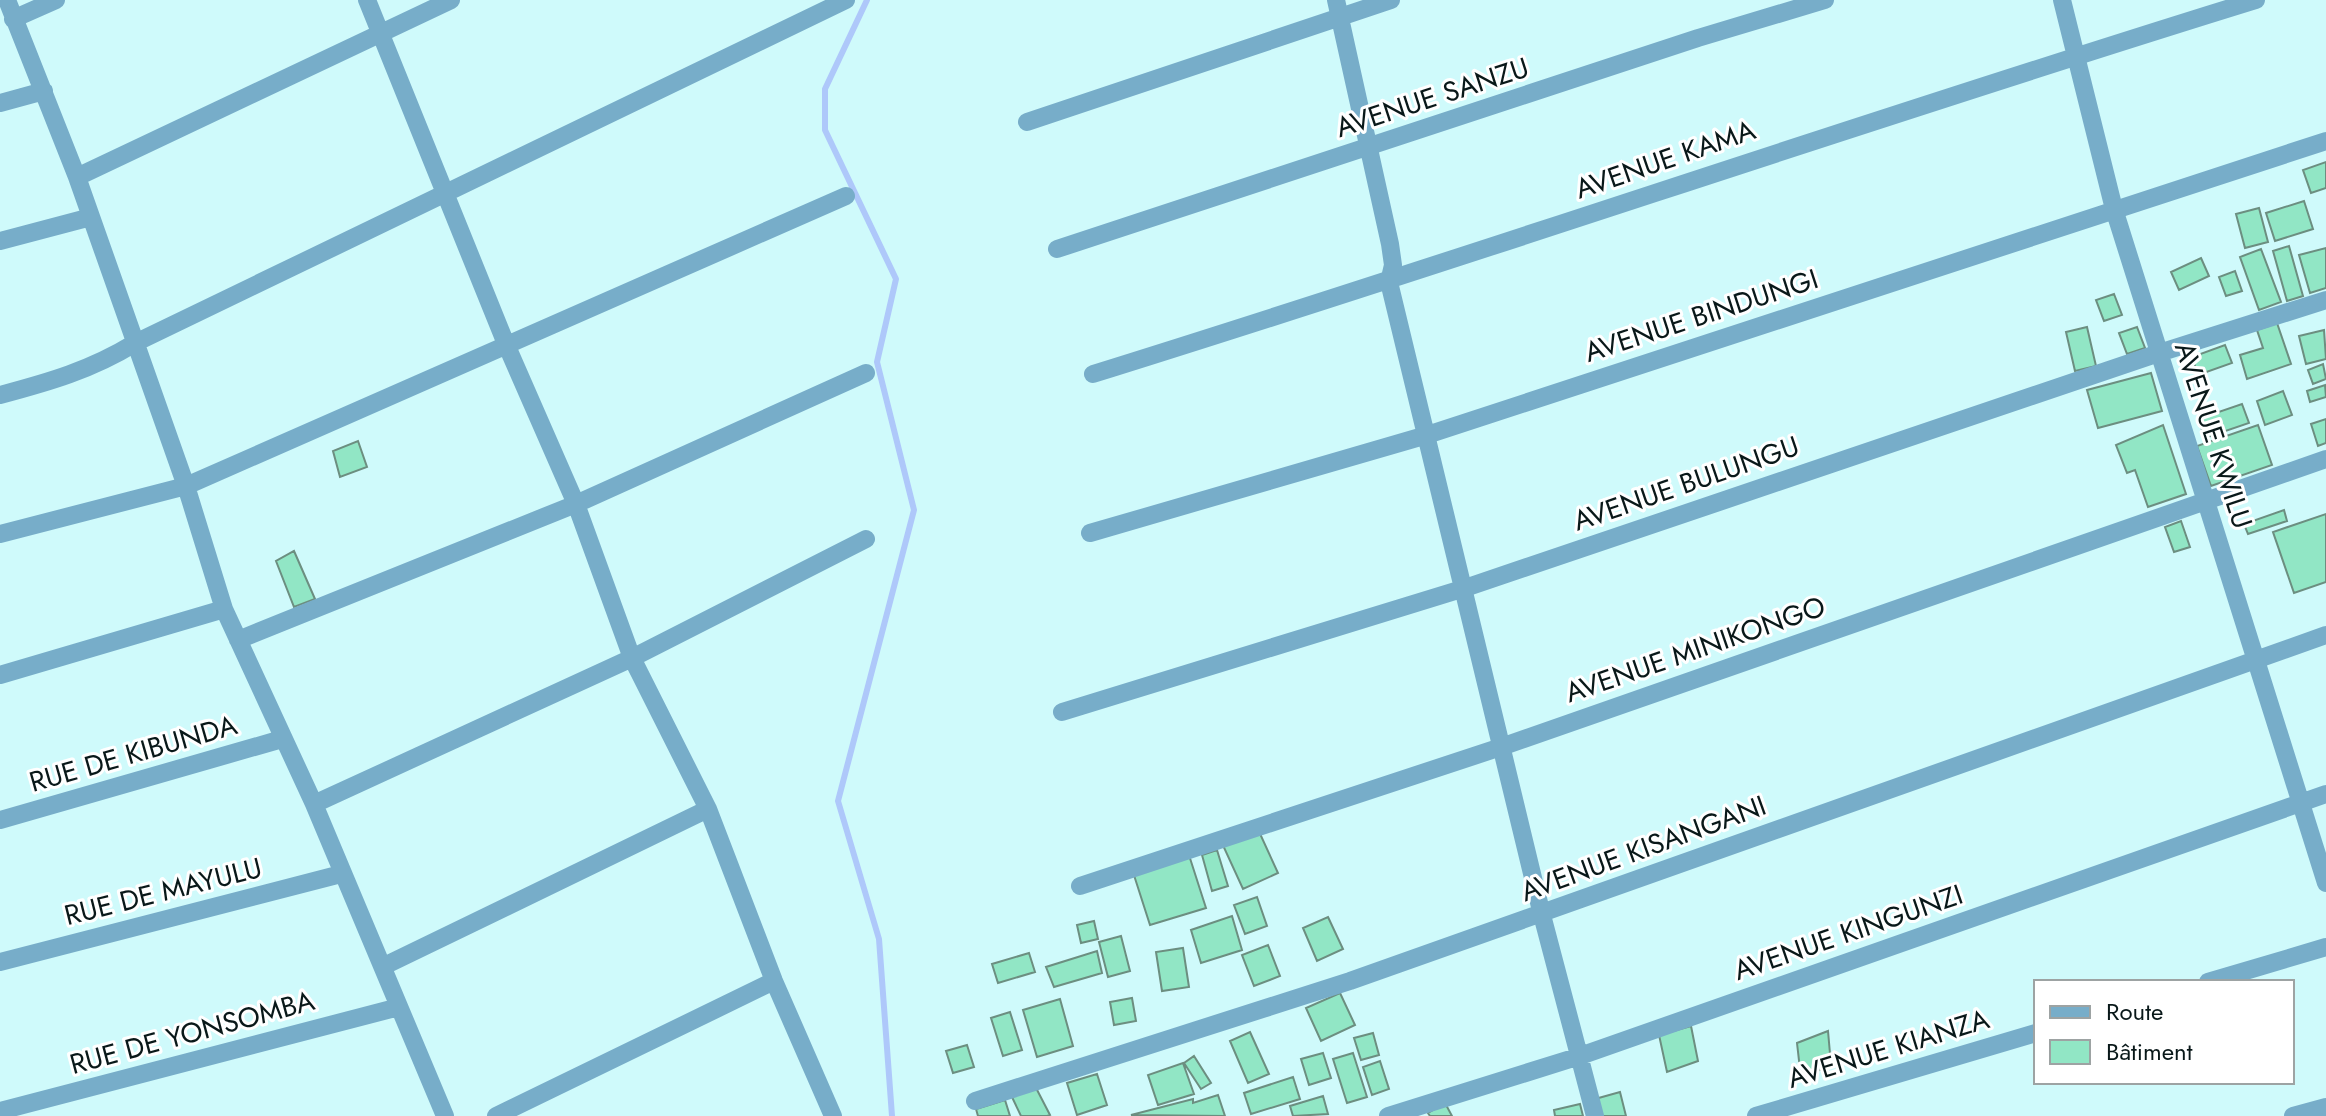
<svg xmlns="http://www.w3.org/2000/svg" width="2326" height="1116" viewBox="0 0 2326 1116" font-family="Jost,sans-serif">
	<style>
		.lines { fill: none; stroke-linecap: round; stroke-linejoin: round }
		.stream { stroke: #aec8fa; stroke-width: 6 }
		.building { fill: #91e6c5; stroke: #6c8e80; stroke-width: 2 }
		.minor { stroke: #77adc9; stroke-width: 18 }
		.labels { text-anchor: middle; stroke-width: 6; stroke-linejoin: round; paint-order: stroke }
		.street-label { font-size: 28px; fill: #091819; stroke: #fff }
	</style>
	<rect width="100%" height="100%" fill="#cffafb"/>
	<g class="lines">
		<path class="stream" d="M867,0L825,89V130L896,279L877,362L914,510L838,801L879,939L892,1116"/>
	</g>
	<path class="building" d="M2326,162V188L2311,193L2303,170Z
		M2304,201L2313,229L2275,241L2266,213Z
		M2259,208L2268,242L2245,248L2236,214Z
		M2289,246L2303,296L2287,301L2273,251Z
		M2326,248V288L2310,293L2299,255Z
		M2261,249L2281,302L2259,310L2240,257Z
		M2201,258L2209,276L2179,290L2171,272Z
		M2235,271L2242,291L2226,296L2219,277Z
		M2114,294L2122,315L2104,321L2096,300Z
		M2277,323L2291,364L2247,379L2240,355L2263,348L2257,330Z
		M2087,327L2096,366L2075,371L2066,332Z
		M2137,327L2145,348L2127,354L2119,333Z
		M2324,330L2326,359L2306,364L2299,336Z
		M2225,345L2232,363L2198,375L2192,357Z
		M2323,364L2326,379L2313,384L2308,370Z
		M2151,373L2162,411L2098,428L2087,390Z
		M2325,385L2326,397L2310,402L2307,391Z
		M2283,391L2292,415L2265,425L2257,401Z
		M2242,404L2249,423L2205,438L2198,419Z
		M2326,419V443L2318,446L2311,424Z
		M2163,425L2186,494L2148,507L2135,470L2127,473L2116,445Z
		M2258,425L2272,465L2211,486L2197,446Z
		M358,441L367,467L340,477L333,451Z
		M2284,510L2287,521L2248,534L2244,524Z
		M2326,514V582L2294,593L2273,532Z
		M2181,521L2190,547L2174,552L2165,527Z
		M294,551L315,599L294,607L276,561Z
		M1256,825L1278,873L1243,889L1221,841Z
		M1217,850L1228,886L1212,891L1202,855Z
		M1188,852L1206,908L1150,925L1132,869Z
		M1257,897L1267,926L1245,934L1234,905Z
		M1232,916L1242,950L1201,963L1191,930Z
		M1328,917L1343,949L1317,961L1303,928Z
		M1094,921L1098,939L1081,943L1077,925Z
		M1121,936L1130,971L1108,977L1099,942Z
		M1268,945L1280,976L1254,986L1242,955Z
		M1183,948L1189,987L1162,991L1156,952Z
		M1097,951L1102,973L1054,987L1046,967Z
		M1029,953L1035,972L998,983L992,964Z
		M1340,993L1355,1025L1321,1041L1306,1008Z
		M1132,998L1136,1021L1114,1025L1110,1002Z
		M1060,999L1073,1046L1037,1057L1023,1010Z
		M1010,1012L1022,1050L1003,1056L991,1018Z
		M1691,1026L1698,1061L1667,1072L1659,1035Z
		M1828,1031L1831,1065L1801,1078L1797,1043Z
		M1250,1032L1269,1074L1248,1083L1230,1041Z
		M1373,1033L1379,1055L1361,1060L1354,1038Z
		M967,1045L974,1067L953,1073L946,1051Z
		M1323,1053L1331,1078L1309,1085L1301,1059Z
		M1353,1053L1367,1097L1347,1103L1333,1059Z
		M1194,1056L1211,1083L1201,1089L1184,1063Z
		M1380,1061L1389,1089L1372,1095L1363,1067Z
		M1183,1063L1194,1094L1158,1105L1148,1075Z
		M1097,1074L1107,1105L1077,1115L1067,1083Z
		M1293,1077L1300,1099L1251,1114L1244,1093Z
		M1034,1084L1050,1115L1047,1116H1021L1011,1095Z
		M1620,1092L1626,1116H1600L1595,1099Z
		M1218,1095L1225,1116L1131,1115L1193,1099V1103Z
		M1323,1096L1328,1114L1293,1116L1290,1106Z
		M1005,1100L1010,1116H978L976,1109Z
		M1445,1103L1452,1116H1430L1428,1113Z
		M1580,1104L1583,1116H1555L1554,1110Z"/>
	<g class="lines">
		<path class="minor" d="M7,0L77,177L186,486L224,609L314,804L445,1116
			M367,0L506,344L576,504L632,658L708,809L774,981L833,1116
			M1336,0L1390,244L1393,265L1389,282L1542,915L1595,1116
			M2062,0L2114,209L2326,883
			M13,19L56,0
			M0,103L44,91
			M1027,122L1391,0
			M77,177L451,0
			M0,241L91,217
			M1057,249L1698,38L1825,0
			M1093,374C1482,253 1867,120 2256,0
			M0,395C49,382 91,370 135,343L846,0
			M1090,533L1427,435L2326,141
			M0,534L186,486L846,196
			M238,640L576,504L866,373
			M0,675L224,609
			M1062,712L1465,588L2159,353L2326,300
			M314,804L632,658L866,539
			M0,820L282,739
			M1080,886L1501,747L2326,459
			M0,962L341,874
			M384,966L708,809
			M2208,982L2326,947
			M975,1101L1350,981L2326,635
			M0,1111L399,1007
			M496,1116L774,981
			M1388,1116L1580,1056L2326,794
			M1756,1116L2036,1033
			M2293,1116L2326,1107"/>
	</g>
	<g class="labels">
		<g class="street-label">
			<text transform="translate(1432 97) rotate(-18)" y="10">AVENUE SANZU</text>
			<text transform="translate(1665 159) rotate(-19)" y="10">AVENUE KAMA</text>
			<text transform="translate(1701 315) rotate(-18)" y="10">AVENUE BINDUNGI</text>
			<text transform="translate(2214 435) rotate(72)" y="10">AVENUE KWILU</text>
			<text transform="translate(1686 483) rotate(-19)" y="10">AVENUE BULUNGU</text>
			<text transform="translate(1695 649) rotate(-19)" y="10">AVENUE MINIKONGO</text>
			<text transform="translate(133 753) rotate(-16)" y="10">RUE DE KIBUNDA</text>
			<text transform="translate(1643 848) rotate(-20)" y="10">AVENUE KISANGANI</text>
			<text transform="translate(163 891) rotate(-14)" y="10">RUE DE MAYULU</text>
			<text transform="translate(1848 932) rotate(-19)" y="10">AVENUE KINGUNZI</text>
			<text transform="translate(192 1032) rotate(-15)" y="10">RUE DE YONSOMBA</text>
			<text transform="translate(1888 1048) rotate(-17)" y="10">AVENUE KIANZA</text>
		</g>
	</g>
	<rect x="2034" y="980" width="260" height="104" fill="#ffffff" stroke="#9da3a3" stroke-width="2"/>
	<rect x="2050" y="1006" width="40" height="12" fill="#77adc9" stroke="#9da3a3" stroke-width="2"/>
	<text x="2106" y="1020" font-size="24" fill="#091819">Route</text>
	<rect x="2050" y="1040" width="40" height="24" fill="#91e6c5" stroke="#9da3a3" stroke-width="2"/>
	<text x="2106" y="1060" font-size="24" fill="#091819">Bâtiment</text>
</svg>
